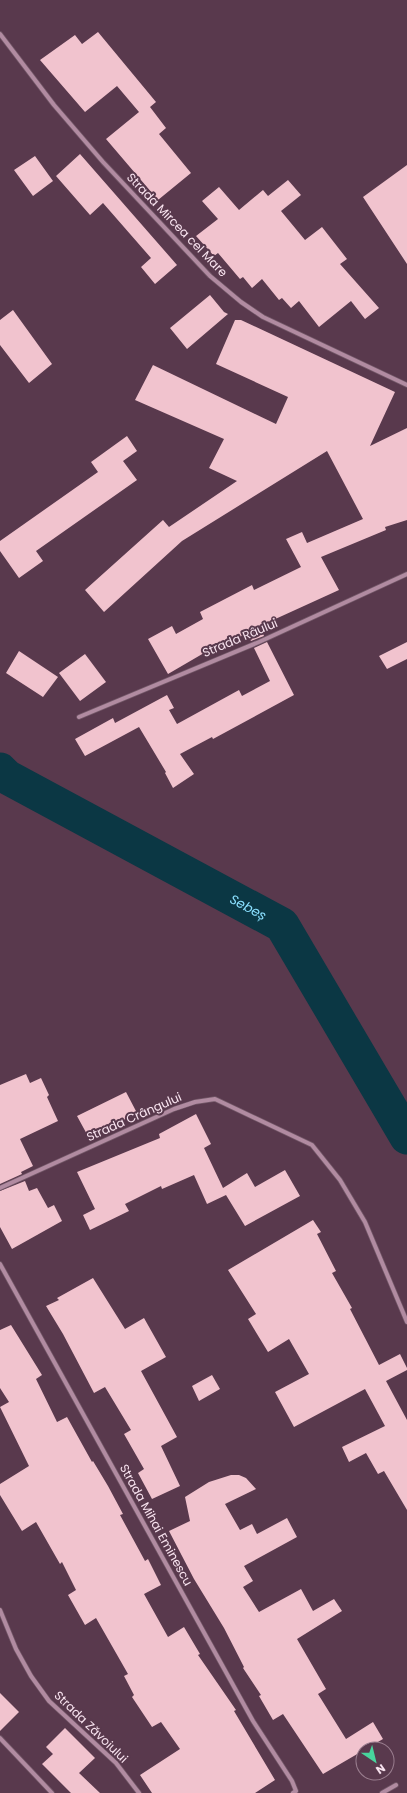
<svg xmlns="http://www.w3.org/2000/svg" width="407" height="1793" viewBox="0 0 407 1793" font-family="Poppins,sans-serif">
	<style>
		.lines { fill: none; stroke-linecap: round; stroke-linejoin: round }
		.river { stroke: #0b3744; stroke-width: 35 }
		.building { fill: #f1c3ce }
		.street-casing { stroke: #725767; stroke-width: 5.5 }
		.street { stroke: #b18ba1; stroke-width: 4 }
		.labels { text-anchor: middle; stroke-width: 4; stroke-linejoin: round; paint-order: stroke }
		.street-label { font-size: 12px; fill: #f9e4f0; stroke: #59394d }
		.water-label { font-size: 13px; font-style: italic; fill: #8be0ff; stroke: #59394d }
	</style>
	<rect width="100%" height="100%" fill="#59394d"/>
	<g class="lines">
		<path class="river" id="s1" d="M0,770L7,777L282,925L407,1137"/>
	</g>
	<path class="building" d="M98,32L156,102L150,107L166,128L159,134L191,173L158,200L106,139L139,112L117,86L85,112L40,60L75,35L82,44Z
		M80,154L177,265L155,284L141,267L151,258L103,203L90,215L56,176Z
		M35,156L53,181L33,196L14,170Z
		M407,165V264L363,197Z
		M288,180L301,195L281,211L305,240L322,227L347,259L340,264L379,308L365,319L351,301L319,327L299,301L291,308L282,298L279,300L262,279L252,288L243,277L240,279L218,253L214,256L196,236L218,219L202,201L219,187L239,210L263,190L268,196Z
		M210,295L224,312L228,314L187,349L170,328Z
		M13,310L52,364L29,383L0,345V320Z
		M235,320H241L395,392L370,446L407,428V520L385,527L386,530L321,557L339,590L260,626L264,636L251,641L247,633L205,656L204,653L168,674L148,639L172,626L176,634L203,619L200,612L252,585L254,590L301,567L286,539L302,532L307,543L363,519L327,451L182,541L104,612L85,590L163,520L169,527L237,481L209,468L224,439L135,400L153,365L276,424L288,397L216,364Z
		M127,436L137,451L123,461L137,480L36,551L43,561L19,578L0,551V541L98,472L91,462Z
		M267,642L294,695L213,739L212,737L180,754L194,774L173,788L165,773L166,772L139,727L85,756L75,739L113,718L115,723L167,695L174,708L169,710L177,724L239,690L242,696L270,681L254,648Z
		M407,642V659L387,669L379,656Z
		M19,651L58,677L43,697L6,673Z
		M85,654L106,682L80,701L59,673Z
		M26,1074L30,1083L41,1078L49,1095L47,1097L58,1121L20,1139L33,1166L21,1172L22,1174L0,1184V1085Z
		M126,1092L137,1113L89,1138L77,1116Z
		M196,1114L211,1144L204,1148L223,1188L247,1173L255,1187L285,1170L300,1196L245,1226L226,1195L207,1204L194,1175L162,1189L161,1186L125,1204L129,1211L90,1230L83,1215L95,1209L77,1172L160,1138L159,1134Z
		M25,1181L29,1191L37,1188L48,1208L54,1205L62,1221L12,1249L0,1227V1191Z
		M313,1220L321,1232L317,1234L336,1271L332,1273L352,1308L350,1309L379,1365L400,1354L407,1368V1370L386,1381L407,1420V1510L384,1471L378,1474L366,1453L349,1462L342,1447L385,1426L365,1389L294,1427L275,1392L309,1374L289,1339L268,1352L248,1319L256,1314L228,1270Z
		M93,1278L125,1329L144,1318L166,1357L141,1371L177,1437L161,1446L180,1486L152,1499L138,1473L144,1469L124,1434L131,1430L105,1387L94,1393L63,1334L46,1306L59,1300L57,1298Z
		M11,1325L42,1375L36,1379L57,1422L67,1417L92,1462L93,1461L108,1486L123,1514L120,1515L145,1561L148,1559L161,1585L144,1594L168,1637L184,1627L200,1654L198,1655L236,1710L234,1711L275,1780L255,1793H152L140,1775L180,1749L161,1722L152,1727L132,1697L134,1695L124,1676L128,1674L96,1618L85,1625L68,1595L76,1590L62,1562L60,1564L36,1522L22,1531L0,1495V1484L29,1466L0,1407L9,1402L0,1388V1330Z
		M212,1375L220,1389L199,1401L192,1386Z
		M231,1475H239L246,1478L256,1489L225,1504L240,1530L252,1524L257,1534L287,1518L297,1537L244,1566L253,1581L243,1587L259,1612L301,1589L313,1611L334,1599L342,1611L297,1639L326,1689L318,1694L346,1739L373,1722L383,1739L323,1774L283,1714L273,1720L259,1696L261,1695L243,1668L244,1667L224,1628L194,1579L169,1531L190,1521L185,1497L209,1482Z
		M0,1693L19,1712L0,1731Z
		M65,1728L95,1758L79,1773L100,1793H71L42,1764L53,1754L46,1747Z"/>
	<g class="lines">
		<g class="street-casing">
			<path id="street" d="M0,34L54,105L103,162L210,276L241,302L263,317L407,385
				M79,717L259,642L407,574
				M0,1188L174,1109L195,1102L215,1099L312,1145L340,1180L365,1222L407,1322
				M0,1264L253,1721L292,1781L296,1791L293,1793
				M0,1610L16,1649L31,1676L49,1701L116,1763L139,1793
				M0,1738L52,1793
				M382,1793L396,1785"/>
		</g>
		<use href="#street" class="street"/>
	</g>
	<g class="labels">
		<g class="street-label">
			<text transform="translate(177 225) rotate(46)" y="4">Strada Mircea cel Mare</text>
			<text transform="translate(240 638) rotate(-23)" y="4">Strada Râului</text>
			<text transform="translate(134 1117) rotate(-24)" y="4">Strada Crângului</text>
			<text transform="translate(156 1525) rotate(61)" y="4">Strada Mihai Eminescu</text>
			<text transform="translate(91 1727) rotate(44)" y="4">Strada Zăvoiului</text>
		</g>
		<g class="water-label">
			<text dy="5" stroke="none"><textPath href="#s1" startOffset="284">Sebeș</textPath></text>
		</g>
	</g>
	<g transform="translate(375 1761) rotate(145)"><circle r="19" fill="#59394d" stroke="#997d8e"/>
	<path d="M0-3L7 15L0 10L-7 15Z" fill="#48d49d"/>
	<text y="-6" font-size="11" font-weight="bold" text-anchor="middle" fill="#f9e4f0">N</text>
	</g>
</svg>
